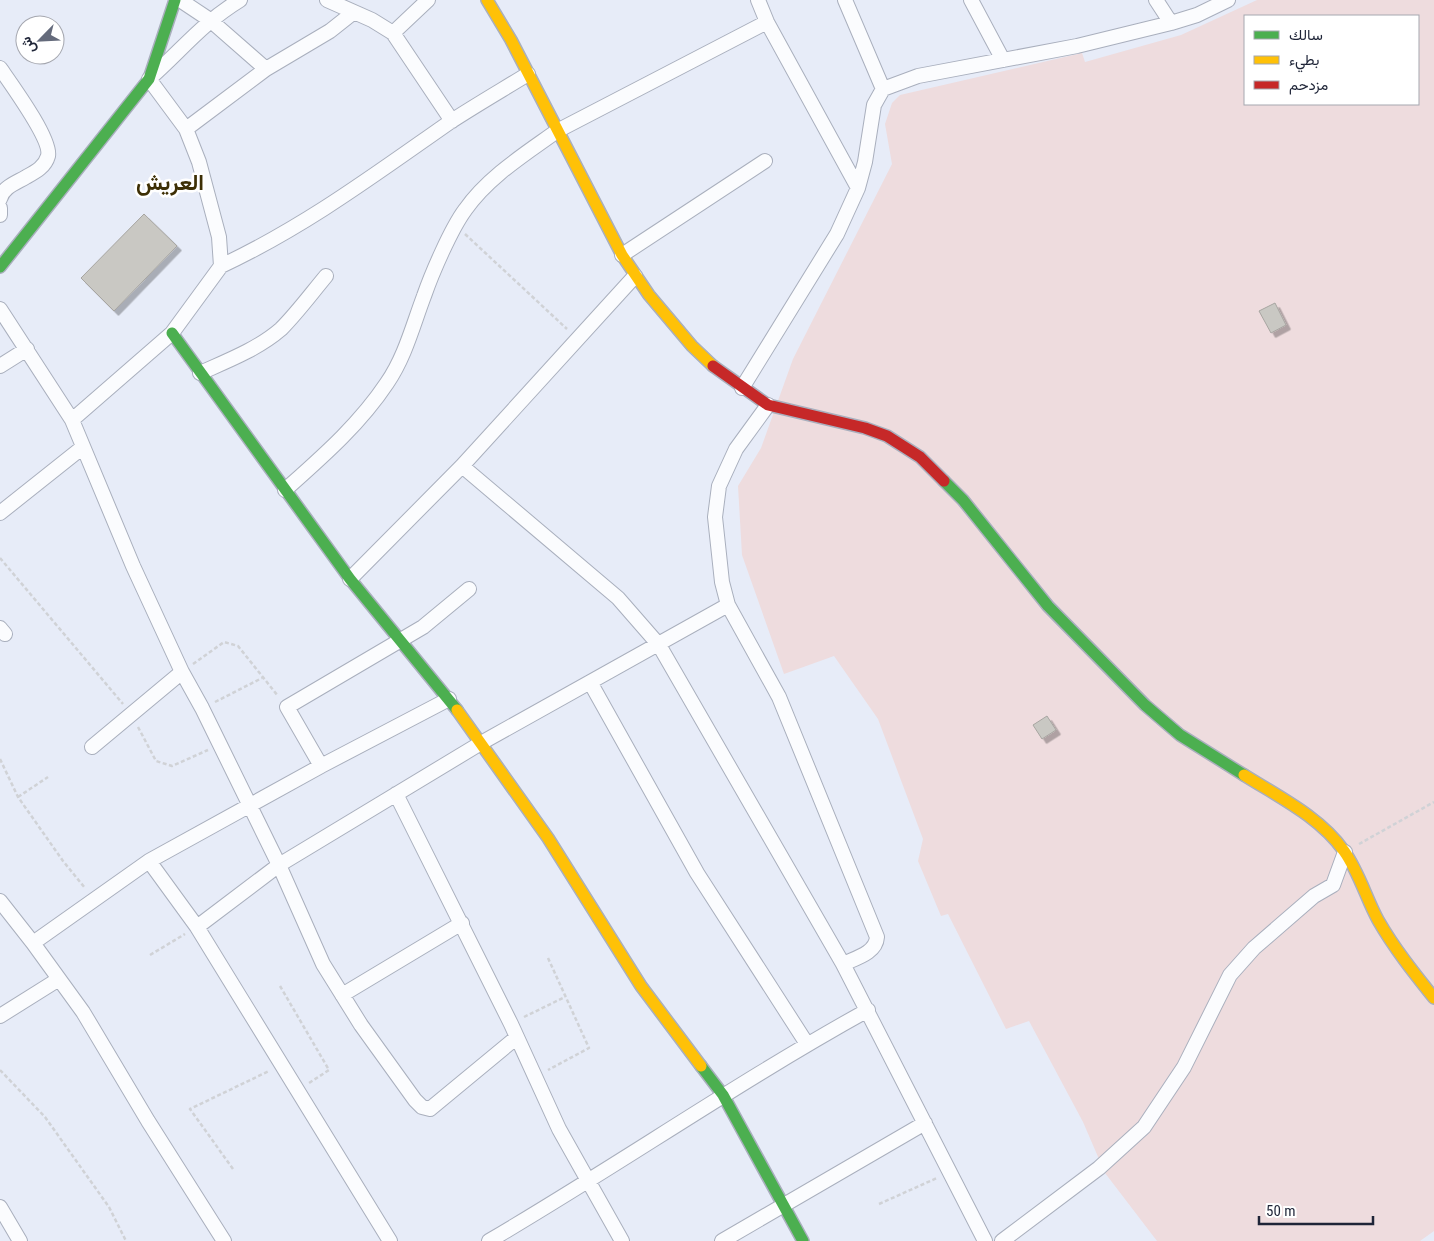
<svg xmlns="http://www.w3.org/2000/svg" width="1434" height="1241" viewBox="0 0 1434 1241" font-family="'Roboto Condensed',Vazirmatn,sans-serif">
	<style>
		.green { fill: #eedcde; fill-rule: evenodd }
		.building { fill: #c9c8c3; stroke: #a7a5a1; filter: url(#shadow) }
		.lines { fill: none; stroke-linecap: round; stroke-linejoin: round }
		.street-casing { stroke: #a9afbd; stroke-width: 16 }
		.fast-casing { stroke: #a9afbd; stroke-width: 14 }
		.slow-casing { stroke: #a9afbd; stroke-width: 14 }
		.jam-casing { stroke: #a9afbd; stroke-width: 14 }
		.path { stroke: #d0d2d6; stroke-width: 2.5; stroke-dasharray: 4 2.5; stroke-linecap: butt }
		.street { stroke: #fbfcfe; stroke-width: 14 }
		.fast { stroke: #4caf50; stroke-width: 11 }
		.slow { stroke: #ffc107; stroke-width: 11 }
		.jam { stroke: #c62828; stroke-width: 11 }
		.labels { text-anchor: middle; stroke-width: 5; stroke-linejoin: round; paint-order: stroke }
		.town-label { font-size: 22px; font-weight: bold; fill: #3d2f05; stroke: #fff }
	</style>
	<defs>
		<filter id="shadow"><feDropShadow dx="4.5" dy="4.5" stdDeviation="0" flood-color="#0004"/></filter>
	</defs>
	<rect width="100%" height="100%" fill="#e7ecf8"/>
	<path class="green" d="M1257,0H1434V1231L1420,1241H1157L1105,1173L1083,1122L1029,1021L1006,1029L948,914L941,916L918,861L923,839L878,719L834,656L784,674L742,555L738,486L761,448L793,359L892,164L885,124L892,103L900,95L1082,53L1085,62L1181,35ZM1245,16H1418V104H1245Z"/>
	<path class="building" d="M144,214L177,246L114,311L81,278Z
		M1275,303L1286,325L1271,333L1259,311Z
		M1047,716L1056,730L1042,739L1033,725Z"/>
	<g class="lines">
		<g class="street-casing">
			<path id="street" d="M180,0L210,20L266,69
				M327,0L372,20L393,33L452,121
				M758,0L767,22L858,188
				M845,0L883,89
				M971,0L1003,60
				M1156,0L1171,23
				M393,33L428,0
				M0,68C11,84 52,140 48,156C45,167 35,172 26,177C16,183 3,187 0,199
				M186,129L266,69L330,31L354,12
				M0,208V215
				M622,255L765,161
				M221,266C306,226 374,175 450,122C476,105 502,90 528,74
				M0,309L72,420L133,566L182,672L202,708L279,865L323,964L361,1025L415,1100L422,1107L430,1109L517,1037
				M0,366L27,349
				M200,373C227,361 258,349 281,329C297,313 311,294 326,276
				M742,388L837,234L858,188L865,162L874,105L883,89L918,76L1077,46L1171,23L1197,15L1228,0
				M768,405L736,449L719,486L715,517L722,582L728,605L779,697L877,937C876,953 856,958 843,964
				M72,420L172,333L221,266L219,237L199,162L186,129L149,79C182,50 201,24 240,0
				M462,466L618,598L659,645L843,964L985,1241
				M285,490C322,457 359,425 387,383C405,357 413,325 424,296C432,273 451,229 465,210C488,177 525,154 557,131L767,22
				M0,513L83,447
				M350,579L462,466L635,276
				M0,628L5,634
				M590,682L697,873L807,1044
				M92,747L182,672
				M321,766L287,707L423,627L469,589
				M396,794L511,1024L559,1129L622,1241
				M149,861L197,927L390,1241
				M0,901L33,943L83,1012L148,1121L224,1241
				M197,927L279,865L481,743L728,605
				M33,943L149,861L321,766L449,699
				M342,995L462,923
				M0,1016L59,979
				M0,1207L20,1241
				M489,1241C617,1166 738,1082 868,1010
				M722,1241L925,1123
				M1002,1241L1099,1168L1144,1127L1184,1067L1230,975L1254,948L1314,896L1333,885L1345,852"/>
		</g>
		<g class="fast-casing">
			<path id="fast" d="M0,267L149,79L175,0
				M172,333L350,579L457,710
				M944,481L963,500L1048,606L1145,705L1180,735L1244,775
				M701,1066L723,1095L803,1241"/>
		</g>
		<g class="slow-casing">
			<path id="slow" d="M487,0L511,40L622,255L649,295L692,346L713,366
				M457,710L548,838L641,986L701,1066
				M1244,775C1279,797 1320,817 1344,851C1359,872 1366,898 1378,920C1394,948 1414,973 1434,998"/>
		</g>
		<g class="jam-casing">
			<path id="jam" d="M713,366L768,405L865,428L887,436L920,457L944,481"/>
		</g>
		<path class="path" d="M465,234L567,329
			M0,558L123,704
			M193,664L224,642L238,646L278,696
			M215,702L262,678
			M138,727L156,761L172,766L208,750
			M0,759L18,797L63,861L85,888
			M18,797L48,777
			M1359,844L1434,802
			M150,955L185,934
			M548,958L589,1048L548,1070
			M280,986L329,1070L309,1083
			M524,1017L565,997
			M0,1070L45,1117L109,1207L126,1241
			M233,1169L190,1109L269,1071
			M879,1204L937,1178"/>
		<use href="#street" class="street"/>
		<use href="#fast" class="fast"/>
		<use href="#slow" class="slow"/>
		<use href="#jam" class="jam"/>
	</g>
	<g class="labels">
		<g class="town-label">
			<text x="170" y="190">العريش</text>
		</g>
	</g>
	<rect x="1244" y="15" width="175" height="90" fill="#ffffff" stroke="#a5a7af"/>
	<rect x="1254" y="31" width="25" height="8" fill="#4caf50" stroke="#a5a7af"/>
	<text x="1289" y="40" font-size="15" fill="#1e2437">سالك</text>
	<rect x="1254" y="56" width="25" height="8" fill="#ffc107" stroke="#a5a7af"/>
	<text x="1289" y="65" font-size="15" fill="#1e2437">بطيء</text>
	<rect x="1254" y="81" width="25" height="8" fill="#c62828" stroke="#a5a7af"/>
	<text x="1289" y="90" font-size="15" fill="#1e2437">مزدحم</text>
	<g transform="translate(40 40) rotate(246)"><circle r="24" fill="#ffffff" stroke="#a5a7af"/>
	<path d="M0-4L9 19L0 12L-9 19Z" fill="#646a7b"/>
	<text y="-8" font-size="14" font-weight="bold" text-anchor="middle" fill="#1e2437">ش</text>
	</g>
	<path d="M1259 1216v8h114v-8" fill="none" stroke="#1e2437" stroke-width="2.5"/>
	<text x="1266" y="1216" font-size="15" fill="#1e2437" stroke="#ffffff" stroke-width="4" paint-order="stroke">50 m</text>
</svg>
